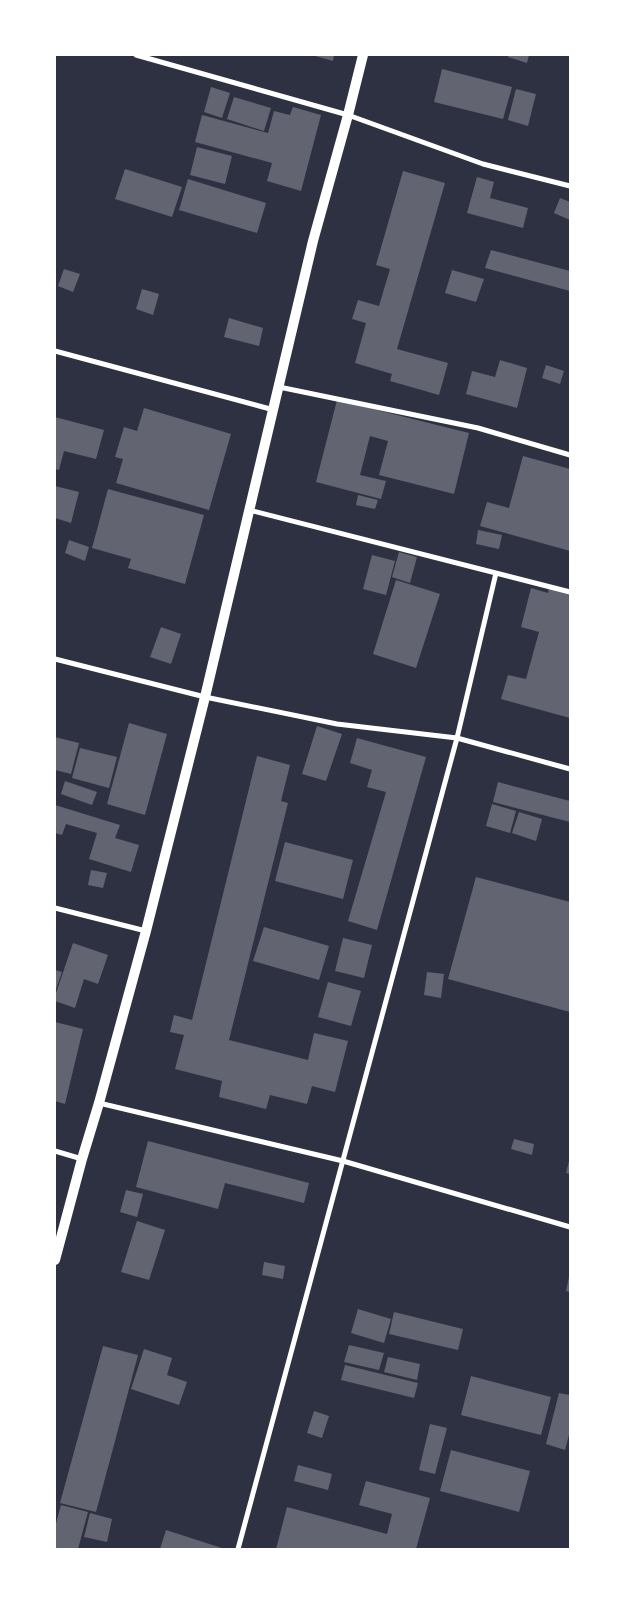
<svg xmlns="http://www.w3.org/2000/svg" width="625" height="1604" viewBox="0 0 625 1604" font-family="'Source Sans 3',sans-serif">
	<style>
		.building { fill: #626471 }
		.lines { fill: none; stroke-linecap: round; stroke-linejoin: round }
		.minor { stroke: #fff; stroke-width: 5 }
		.secondary { stroke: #fff; stroke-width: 10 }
	</style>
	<rect width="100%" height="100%" fill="#2d3142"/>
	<path class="building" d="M312,55H334L333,61Z
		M509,55H529L527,63L508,57Z
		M442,69L512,87L503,119L434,102Z
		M211,87L230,93L222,118L204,112Z
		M516,89L536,94L528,126L508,120Z
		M234,97L271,108L264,131L227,119Z
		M293,107L321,115L301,191L267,181L272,163L195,142L202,115L268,133L274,111L290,115Z
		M197,147L232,156L225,184L190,175Z
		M125,169L182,187L172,217L115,199Z
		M403,171L445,183L397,349L448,363L439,395L390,381L392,374L355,363L366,323L352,319L358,300L379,306L390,269L376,265Z
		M477,177L494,182L490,198L528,208L523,228L467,213Z
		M188,179L266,203L257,233L179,210Z
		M560,198L570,202V220L554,213Z
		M491,250L570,271V291L485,268Z
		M64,269L80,274L73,292L58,286Z
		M452,270L484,279L476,302L445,293Z
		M142,289L159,294L153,315L136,309Z
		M229,318L263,328L259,346L224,337Z
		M500,360L527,368L517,408L466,394L472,371L495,377Z
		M546,365L564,371L560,384L542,378Z
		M337,400L469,433L454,494L379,475L388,441L370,436L360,475L386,481L381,499L316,482Z
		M144,408L231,434L209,510L116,483L123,459L115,457L124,427L137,431Z
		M55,417L104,430L96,459L64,451L59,470L55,469Z
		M523,456L570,469V551L480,526L487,502L509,508Z
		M55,486L79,492L71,523L55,518Z
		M108,489L204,515L185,584L128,568L131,559L92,548Z
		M358,495L378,500L375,509L356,505Z
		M478,530L502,535L499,549L476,544Z
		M69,540L89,547L85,561L65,553Z
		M399,552L417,557L410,583L392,577Z
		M372,555L395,561L386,595L363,589Z
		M396,580L440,594L416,668L373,654Z
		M531,588L548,593L549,588L570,594V718L501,699L508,675L526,679L539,632L521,627Z
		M161,627L181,634L171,664L150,657Z
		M129,723L167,734L145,815L107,804Z
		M317,726L342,734L326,781L302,774Z
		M55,737L79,743L71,774L55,770Z
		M357,738L426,757L377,930L348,921L386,792L367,787L372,770L350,763Z
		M80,748L117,757L109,788L72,778Z
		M257,756L290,765L281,801L288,803L229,1040L308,1060L314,1033L348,1041L335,1092L312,1086L307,1104L270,1095L266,1109L219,1097L222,1081L175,1069L184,1035L170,1032L174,1015L192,1020Z
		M65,781L97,792L92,805L61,794Z
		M498,782L570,801V822L493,802Z
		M492,804L516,811L510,833L486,826Z
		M55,805L120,825L115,838L139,845L131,872L89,859L97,833L66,824L62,835L55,833Z
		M519,812L542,819L536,841L512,833Z
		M285,842L353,860L343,899L275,881Z
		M91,870L107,873L103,888L88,885Z
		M476,877L570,902V1012L448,979Z
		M264,927L329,946L319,980L253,961Z
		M343,938L372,945L364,978L335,971Z
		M73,943L108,955L98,984L84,979L75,1008L55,1001V996Z
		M55,970L62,972L55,992Z
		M427,972L444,974L441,998L424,995Z
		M328,982L361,991L351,1026L318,1017Z
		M55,1022L83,1029L65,1104L55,1101Z
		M514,1139L534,1144L532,1155L511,1149Z
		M148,1141L309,1183L304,1203L225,1183L218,1209L136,1187Z
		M569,1161H570V1174L566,1173Z
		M126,1190L143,1194L137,1217L120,1212Z
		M137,1221L165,1230L149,1280L121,1272Z
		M264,1262L285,1266L283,1279L262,1275Z
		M569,1277H570V1292L566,1291Z
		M358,1309L391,1319L384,1343L351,1333Z
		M394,1312L463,1329L458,1350L389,1334Z
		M349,1345L384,1353L379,1370L344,1362Z
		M103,1346L138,1355L96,1512L60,1503Z
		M144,1349L172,1358L167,1375L187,1382L179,1405L131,1389Z
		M388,1357L420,1364L417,1380L384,1372Z
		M345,1365L418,1383L414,1398L341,1380Z
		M471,1376L551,1397L541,1435L461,1415Z
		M559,1393L570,1395V1431L565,1450L546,1444Z
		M314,1411L329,1416L322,1438L307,1433Z
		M430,1424L447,1428L435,1474L419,1470Z
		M451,1450L530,1471L519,1512L440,1491Z
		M298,1465L332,1474L328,1490L294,1481Z
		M366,1481L430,1498L416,1549H276L287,1507L387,1534L392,1514L359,1505Z
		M61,1505L88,1512L78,1549H55V1527Z
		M90,1513L112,1519L107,1542L84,1537Z
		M166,1530L225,1549H160Z"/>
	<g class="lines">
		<path class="minor" d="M136,55L348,115L483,164L570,186
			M55,351L274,410
			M279,387L478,428L570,455
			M249,510L570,592
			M55,659L205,697L337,724L457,738L570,769
			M55,908L146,931
			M99,1103L343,1161L570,1227
			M55,1151L82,1159
			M238,1549L457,738L496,573"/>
		<path class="secondary" d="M55,1260L82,1159L99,1103L146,931L205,697L313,241L348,115L363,55"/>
	</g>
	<rect width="625" height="1604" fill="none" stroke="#ffffff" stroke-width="112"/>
</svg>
